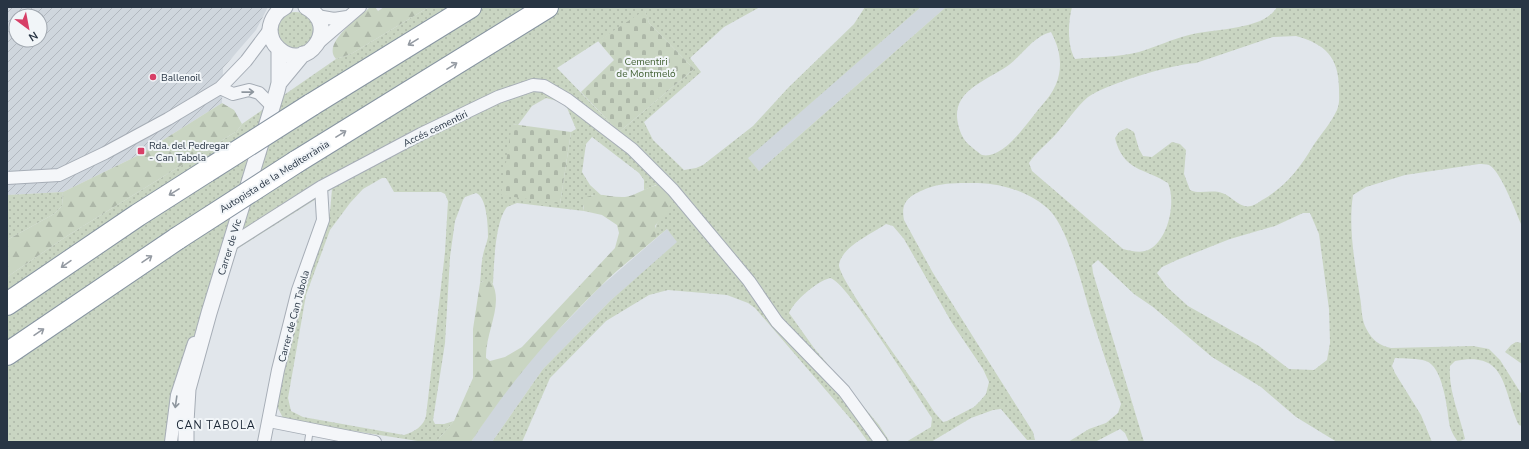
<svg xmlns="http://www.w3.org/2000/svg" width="1529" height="449" viewBox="0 0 1529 449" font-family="'Nunito Sans',sans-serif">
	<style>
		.built { fill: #cfd6dd }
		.industrial { fill: url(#industrial-furrows); fill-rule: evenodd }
		.grass { fill: url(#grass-dots); fill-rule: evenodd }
		.forest { fill: url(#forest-firs) }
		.cemetery { fill: url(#cemetery-stones) }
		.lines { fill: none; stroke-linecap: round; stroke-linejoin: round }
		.service-casing { stroke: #a6adb6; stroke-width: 8 }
		.minor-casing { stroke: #a6adb6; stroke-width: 14 }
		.tertiary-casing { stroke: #a6adb6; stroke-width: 17 }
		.motorway-casing { stroke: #8895a2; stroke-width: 24 }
		.service { stroke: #f4f6f9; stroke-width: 6 }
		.minor { stroke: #f4f6f9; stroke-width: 12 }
		.tertiary { stroke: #f4f6f9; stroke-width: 15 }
		.motorway { stroke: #fff; stroke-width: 22 }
		.motorway-bridge-casing { stroke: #8895a2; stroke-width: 24; stroke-linecap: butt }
		.motorway-bridge { stroke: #fff; stroke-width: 22 }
		.oneway { stroke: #949aa2 }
		.oneway2 { stroke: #8e969e }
		.poi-dot { fill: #d73f67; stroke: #f1f5f8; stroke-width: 1.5 }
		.labels { text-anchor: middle; stroke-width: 4; stroke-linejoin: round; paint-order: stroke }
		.park-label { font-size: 10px; fill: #426135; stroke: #f1f5f8 }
		.poi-label { font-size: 10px; fill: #283544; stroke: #f1f5f8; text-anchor: start }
		.street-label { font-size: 10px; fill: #283544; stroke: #f1f5f8 }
		.neighbourhood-label { font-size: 11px; letter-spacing: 1px; fill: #1a2635; stroke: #f1f5f8 }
	</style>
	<defs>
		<pattern id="industrial-furrows" width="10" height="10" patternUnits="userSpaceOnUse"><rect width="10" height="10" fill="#cfd6dd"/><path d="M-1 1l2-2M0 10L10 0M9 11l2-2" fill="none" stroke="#b2b8bf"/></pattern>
		<pattern id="grass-dots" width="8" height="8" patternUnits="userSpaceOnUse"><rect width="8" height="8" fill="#c9d5c2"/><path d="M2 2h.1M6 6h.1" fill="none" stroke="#adb7a8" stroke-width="1.8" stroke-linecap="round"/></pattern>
		<pattern id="forest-firs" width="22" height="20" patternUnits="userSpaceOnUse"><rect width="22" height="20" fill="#c9d5c2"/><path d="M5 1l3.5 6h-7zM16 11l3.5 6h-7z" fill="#adb7a8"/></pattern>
		<pattern id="cemetery-stones" width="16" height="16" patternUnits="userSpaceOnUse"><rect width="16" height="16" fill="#c9d5c2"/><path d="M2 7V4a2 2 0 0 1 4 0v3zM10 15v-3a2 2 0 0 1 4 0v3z" fill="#adb7a8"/></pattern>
	</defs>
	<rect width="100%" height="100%" fill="#e1e6eb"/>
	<path class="built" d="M921,7H946L759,171L747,158Z
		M667,229L678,242L610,301L543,369L492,442H471L490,413L532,357L600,287Z"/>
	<path class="industrial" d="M7,7H268L256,30L223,68L222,103L139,155L63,192L7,195ZM16,16H40V40H16Z"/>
	<path class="grass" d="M429,7H760L724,27L690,58L701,72L644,122L653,140L684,170L696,168L703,165L753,126L788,88L854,24L865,7H921L748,158L759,171L946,7H1072C1068,22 1067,46 1075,59C1096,57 1118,57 1139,52C1156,47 1172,39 1189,35C1213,28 1263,31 1277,7H1522V226C1516,213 1501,171 1489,165C1486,164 1482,164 1479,164L1405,175L1366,187L1353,195C1348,228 1355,264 1360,297C1362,308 1361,320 1367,330C1372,340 1380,346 1391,348L1473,346L1489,349L1500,360L1522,395V426L1519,425C1502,390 1508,350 1455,361L1450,366C1448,391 1460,415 1465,439L1458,442C1454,436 1450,430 1449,422C1447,407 1443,367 1426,361C1417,358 1405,359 1395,358L1392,366L1395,373L1421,415L1432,442H1337L1296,417L1261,387L1212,357L1153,307L1134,294L1098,260L1092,265L1093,273L1144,442H1129L1125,433L1120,429L1095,442H1068L1089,429L1106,423L1118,413L1121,404C1110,374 1100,343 1090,312C1082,285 1067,223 1046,207C1026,191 1003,184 978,183C961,183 945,182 928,188C911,195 900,200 904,220L933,273L1033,432L1035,440H1027L1001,409L993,410L971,418L931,442H906L931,427L932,418C919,398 846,280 830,278C816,282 795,300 789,313L814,348L879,425L890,442H868L855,424L755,308L748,303L727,295L668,290L649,295L606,321L550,378L522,442H492L543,369L610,301L677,242L667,229L656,238C651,226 662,217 669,207L656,185L644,190V180L639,173L592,137L586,144L582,172L590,185L601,195H592L583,206L584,211L517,203L507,207C495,221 494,265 493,284L491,281H483L480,283C481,274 481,264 483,255C484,249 487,243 488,237C488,226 487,197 476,193L465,197L463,200L455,221L450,257L445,343L433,420L435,424H444L454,421L436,442H424L284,420L277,406L301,293L330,212L332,189L237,249L209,332L193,392L192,442H7V277L67,236L237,131L242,124L336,59L351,54ZM645,11L649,23L694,69L619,132L557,68ZM1051,32C1065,58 1063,82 1043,104C1030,118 1005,160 982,155C980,154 977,151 975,150C971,146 967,144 964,139C959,131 955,117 958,107C964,87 990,78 1006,67C1022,56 1032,37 1051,32ZM1296,36C1325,44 1339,57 1339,89C1339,97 1340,103 1337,110C1331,123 1321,134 1313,146C1300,168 1287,185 1264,199C1260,201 1256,205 1251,206C1240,209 1232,196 1222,193C1211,189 1200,195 1190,190L1184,174L1186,150L1180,144L1172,142L1152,157L1143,156L1139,149L1134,132L1127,128L1119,132L1115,138C1123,171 1144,168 1168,183C1176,201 1169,238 1150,249C1142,254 1131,251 1123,249L1032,171L1029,163C1036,152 1047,144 1056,134C1066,123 1077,106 1088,97C1107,84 1172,64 1196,63L1273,37ZM546,98L565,103L576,129L571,132L560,204L513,124L518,125L532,106ZM382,178H386L394,192H441L445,194L448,201L445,252L426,416C424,426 414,432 404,435L303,417L291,411L288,398L306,295L330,230L350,203L363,189ZM1303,213H1310L1319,234L1329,309L1330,343L1327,360L1314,370L1289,369L1259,346L1188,306L1167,287L1157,273L1162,267L1177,260L1230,239L1275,226ZM886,224L893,226L904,239L952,323L983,369L989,382L986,394L980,401L974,407L947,421L943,422L935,413C922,391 838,280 839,265C841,247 873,233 886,224Z
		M277 30a18 18 0 1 1 36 0a18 18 0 1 1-36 0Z
		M63,192L62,206L54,214L7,240V195Z
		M1516,342L1522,343V364L1505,352L1511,345Z"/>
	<path class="forest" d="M370,7H375L378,11L384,7H429L351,54L336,59C321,43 360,17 370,7Z
		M222,103L234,110L242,124L237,131L67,236L7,277V240L54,214L62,206L63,192L139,155Z
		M660,185C664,188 670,192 672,196C675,204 660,220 655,226L656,238C637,255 616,270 599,288C551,335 508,385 471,442H436L454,421L473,378V329L480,283L487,279L491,281C505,303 485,332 486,358L490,361L505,357L522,347L615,248L619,233L617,225L602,215L584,211L583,202L585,198C596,191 611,198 625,197C638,195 647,186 660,185Z"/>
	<path class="cemetery" d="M645,10L649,23L694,69L619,132L581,92L614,60L598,41Z
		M512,124L571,132L560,204L501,195Z"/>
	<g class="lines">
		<g class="service-casing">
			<path id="service" d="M308,442L310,429"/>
		</g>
		<g class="minor-casing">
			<path id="minor" d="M317,16L334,19L347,17
				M317,44L360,7
				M220,88L233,94L249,90L259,93L272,106
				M7,178L59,175L105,153L168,119L220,88L246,61L270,29
				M230,245L321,187L421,134L498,97L533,85L544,86L568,100L632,149L673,190L749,281L777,322L844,391L881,442
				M269,421L375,442
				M171,442L177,395L194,343
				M264,442L278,370L298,290L323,220L321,187"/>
		</g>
		<g class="tertiary-casing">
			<path id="tertiary" d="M285,7C277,11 271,19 270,29C270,36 273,44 279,49C306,74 342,26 306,7
				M279,83L303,54
				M186,442V422L188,389L209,313L277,91L279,83V49"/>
		</g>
		<g class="motorway-casing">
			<path id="motorway" d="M311,105L470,7
				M296,162L547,7
				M7,304L138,215L207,171
				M7,354L178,238"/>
		</g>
		<use href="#service" class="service"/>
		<use href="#minor" class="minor"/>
		<use href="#tertiary" class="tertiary"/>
		<use href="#motorway" class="motorway"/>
		<g class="motorway-bridge-casing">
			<path id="motorway-bridge" d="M207,171L311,105
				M178,238L296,162"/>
		</g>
		<use href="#motorway-bridge" class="motorway-bridge"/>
	</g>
	<defs><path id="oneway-shaft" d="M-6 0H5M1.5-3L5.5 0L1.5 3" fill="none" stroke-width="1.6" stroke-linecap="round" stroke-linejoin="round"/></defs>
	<g class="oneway">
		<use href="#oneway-shaft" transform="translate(413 42) rotate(148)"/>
		<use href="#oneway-shaft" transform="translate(452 66) rotate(-32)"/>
		<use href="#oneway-shaft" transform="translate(341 134) rotate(-32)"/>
		<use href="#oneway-shaft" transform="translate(174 192) rotate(148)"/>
		<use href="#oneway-shaft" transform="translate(147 259) rotate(-34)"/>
		<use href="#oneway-shaft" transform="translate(66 264) rotate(145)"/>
		<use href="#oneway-shaft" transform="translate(39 332) rotate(-34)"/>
	</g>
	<g class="oneway2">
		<use href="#oneway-shaft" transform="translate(248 92) rotate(-1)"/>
		<use href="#oneway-shaft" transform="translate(176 402) rotate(98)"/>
	</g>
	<g class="poi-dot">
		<circle cx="153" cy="77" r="4"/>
		<rect x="137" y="147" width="8" height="8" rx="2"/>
	</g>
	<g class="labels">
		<g class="park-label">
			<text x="646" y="65">Cementiri<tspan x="646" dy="12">de Montmeló</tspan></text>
		</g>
		<g class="poi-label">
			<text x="161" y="81">Ballenoil</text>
			<text x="149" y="149">Rda. del Pedregar<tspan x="149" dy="12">- Can Tabola</tspan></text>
		</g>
		<g class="street-label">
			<text transform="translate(435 128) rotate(-26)" y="4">Accés cementiri</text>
			<text transform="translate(274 176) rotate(-32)" y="4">Autopista de la Mediterrània</text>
			<text transform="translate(229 247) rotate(-73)" y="4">Carrer de Vic</text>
			<text transform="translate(293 316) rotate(-75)" y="4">Carrer de Can Tabola</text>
		</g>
		<g class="neighbourhood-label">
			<text x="216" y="429">CAN TABOLA</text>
		</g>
	</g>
	<rect width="1529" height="449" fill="none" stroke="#283544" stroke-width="16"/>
	<g transform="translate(28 28) rotate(148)"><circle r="19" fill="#f1f5f8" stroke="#a1a8b0"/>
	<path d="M0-3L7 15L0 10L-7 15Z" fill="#d73f67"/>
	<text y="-6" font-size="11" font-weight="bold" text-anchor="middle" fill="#283544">N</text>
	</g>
</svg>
